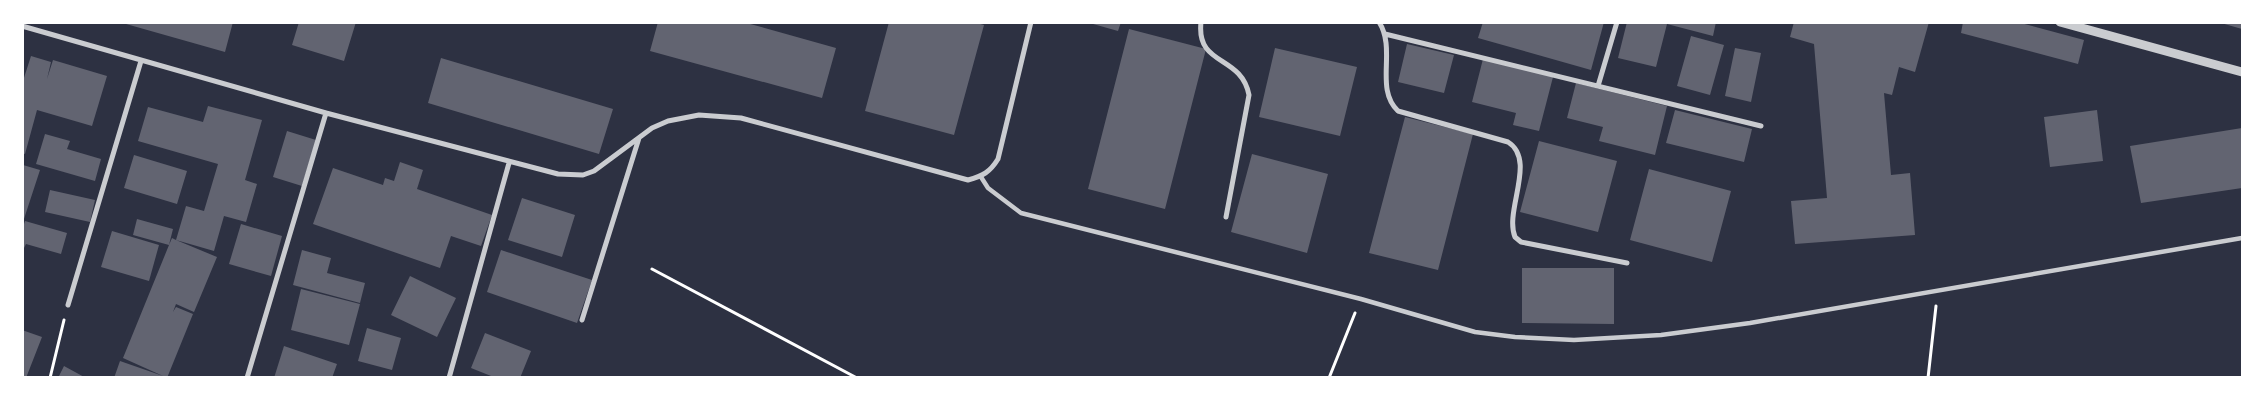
<svg xmlns="http://www.w3.org/2000/svg" width="2265" height="400" viewBox="0 0 2265 400" font-family="'Open Sans',sans-serif">
	<style>
		.building { fill: #626471 }
		.lines { fill: none; stroke-linecap: round; stroke-linejoin: round }
		.path { stroke: #fff; stroke-width: 3 }
		.pedestrian { stroke: #caccd0; stroke-width: 4.5 }
		.minor { stroke: #caccd0; stroke-width: 5 }
		.tertiary { stroke: #caccd0; stroke-width: 9 }
	</style>
	<rect width="100%" height="100%" fill="#2d3142"/>
	<path class="building" d="M119,22H233L225,52Z
		M299,22H356L344,61L292,45Z
		M658,22H743L836,48L822,98L650,51Z
		M889,22H973L984,25L954,135L865,111Z
		M1086,22H1121L1118,31Z
		M1483,22H1604L1591,70L1478,38Z
		M1627,22H1716L1713,36L1667,24L1656,67L1618,58Z
		M1794,22H1929L1915,72L1899,67L1892,95L1884,93L1891,175L1910,173L1915,235L1795,244L1791,201L1827,198L1814,44L1790,37Z
		M1963,22H2017L2084,40L2078,64L1961,33Z
		M2221,22H2242V29L2221,23Z
		M1129,29L1206,49L1165,209L1088,189Z
		M1691,36L1724,45L1710,95L1677,86Z
		M1407,44L1454,55L1444,93L1398,82Z
		M1275,48L1357,67L1340,136L1259,117Z
		M1735,48L1761,53L1751,102L1725,96Z
		M31,56L51,62L47,79L53,60L107,76L92,126L37,110L25,154L22,153V84Z
		M441,58L613,109L599,154L428,103Z
		M1483,59L1553,77L1539,131L1513,125L1516,113L1472,102Z
		M1576,83L1667,106L1655,155L1599,141L1603,127L1567,118Z
		M208,106L262,120L245,180L257,184L246,222L224,216L214,251L176,240L217,257L194,312L176,304L173,312L176,307L193,314L167,378H114L120,361L163,376L123,358L169,245L133,235L137,219L173,229L169,245L172,238L176,240L186,206L204,211L218,164L138,141L148,107L203,122Z
		M1675,110L1752,129L1744,162L1666,143Z
		M2097,110L2103,161L2050,167L2044,117Z
		M1405,117L1473,134L1438,270L1369,253Z
		M2242,128V188L2141,203L2130,146Z
		M287,131L316,140L302,186L273,177Z
		M45,134L70,141L67,149L101,159L95,181L36,164Z
		M1539,141L1617,161L1598,232L1520,212Z
		M1252,154L1328,174L1307,253L1231,232Z
		M134,155L187,171L177,204L124,188Z
		M400,162L423,170L417,189L492,215L481,246L451,236L440,268L313,224L333,168L383,185L385,178L394,181Z
		M23,165L40,170L23,222L22,167Z
		M1649,169L1731,191L1712,262L1630,240Z
		M50,190L95,200L90,222L45,212Z
		M522,198L575,215L562,257L508,240Z
		M25,221L67,233L61,254L26,244L22,252V230Z
		M241,224L282,236L271,276L229,264Z
		M112,231L159,245L149,281L101,267Z
		M302,250L331,258L327,273L365,283L360,303L293,285Z
		M501,250L592,280L577,323L487,292Z
		M1522,268H1614V324L1522,323Z
		M410,276L456,298L437,337L391,315Z
		M301,289L360,304L349,345L291,330Z
		M367,328L401,338L392,370L358,361Z
		M22,330L42,337L26,378H22Z
		M485,333L531,351L520,378H496L471,368Z
		M284,346L337,364L332,378H274Z
		M64,366L86,378H58Z"/>
	<g class="lines">
		<path class="path" d="M652,269L857,378
			M50,378L64,320
			M1329,378L1355,313
			M1928,378L1936,306"/>
		<path class="pedestrian" d="M981,177L988,188L1021,213L1361,299L1475,332L1515,337L1574,340L1661,335L1750,323L2242,238"/>
		<path class="minor" d="M1201,22C1196,67 1241,54 1249,95L1226,217
			M1379,22C1397,50 1374,88 1398,111L1508,142C1537,160 1504,211 1515,237L1521,242L1627,263
			M22,26L326,113L558,174L583,175L594,171L652,128L668,121L699,115L741,118L968,180C983,176 990,172 998,159L1031,22
			M1385,34L1761,126
			M1598,86L1617,22
			M68,305L141,61
			M582,320L639,138
			M247,378L326,113
			M449,378L509,163"/>
		<path class="tertiary" d="M2060,22L2242,72"/>
	</g>
	<rect width="2265" height="400" fill="none" stroke="#ffffff" stroke-width="48"/>
</svg>
